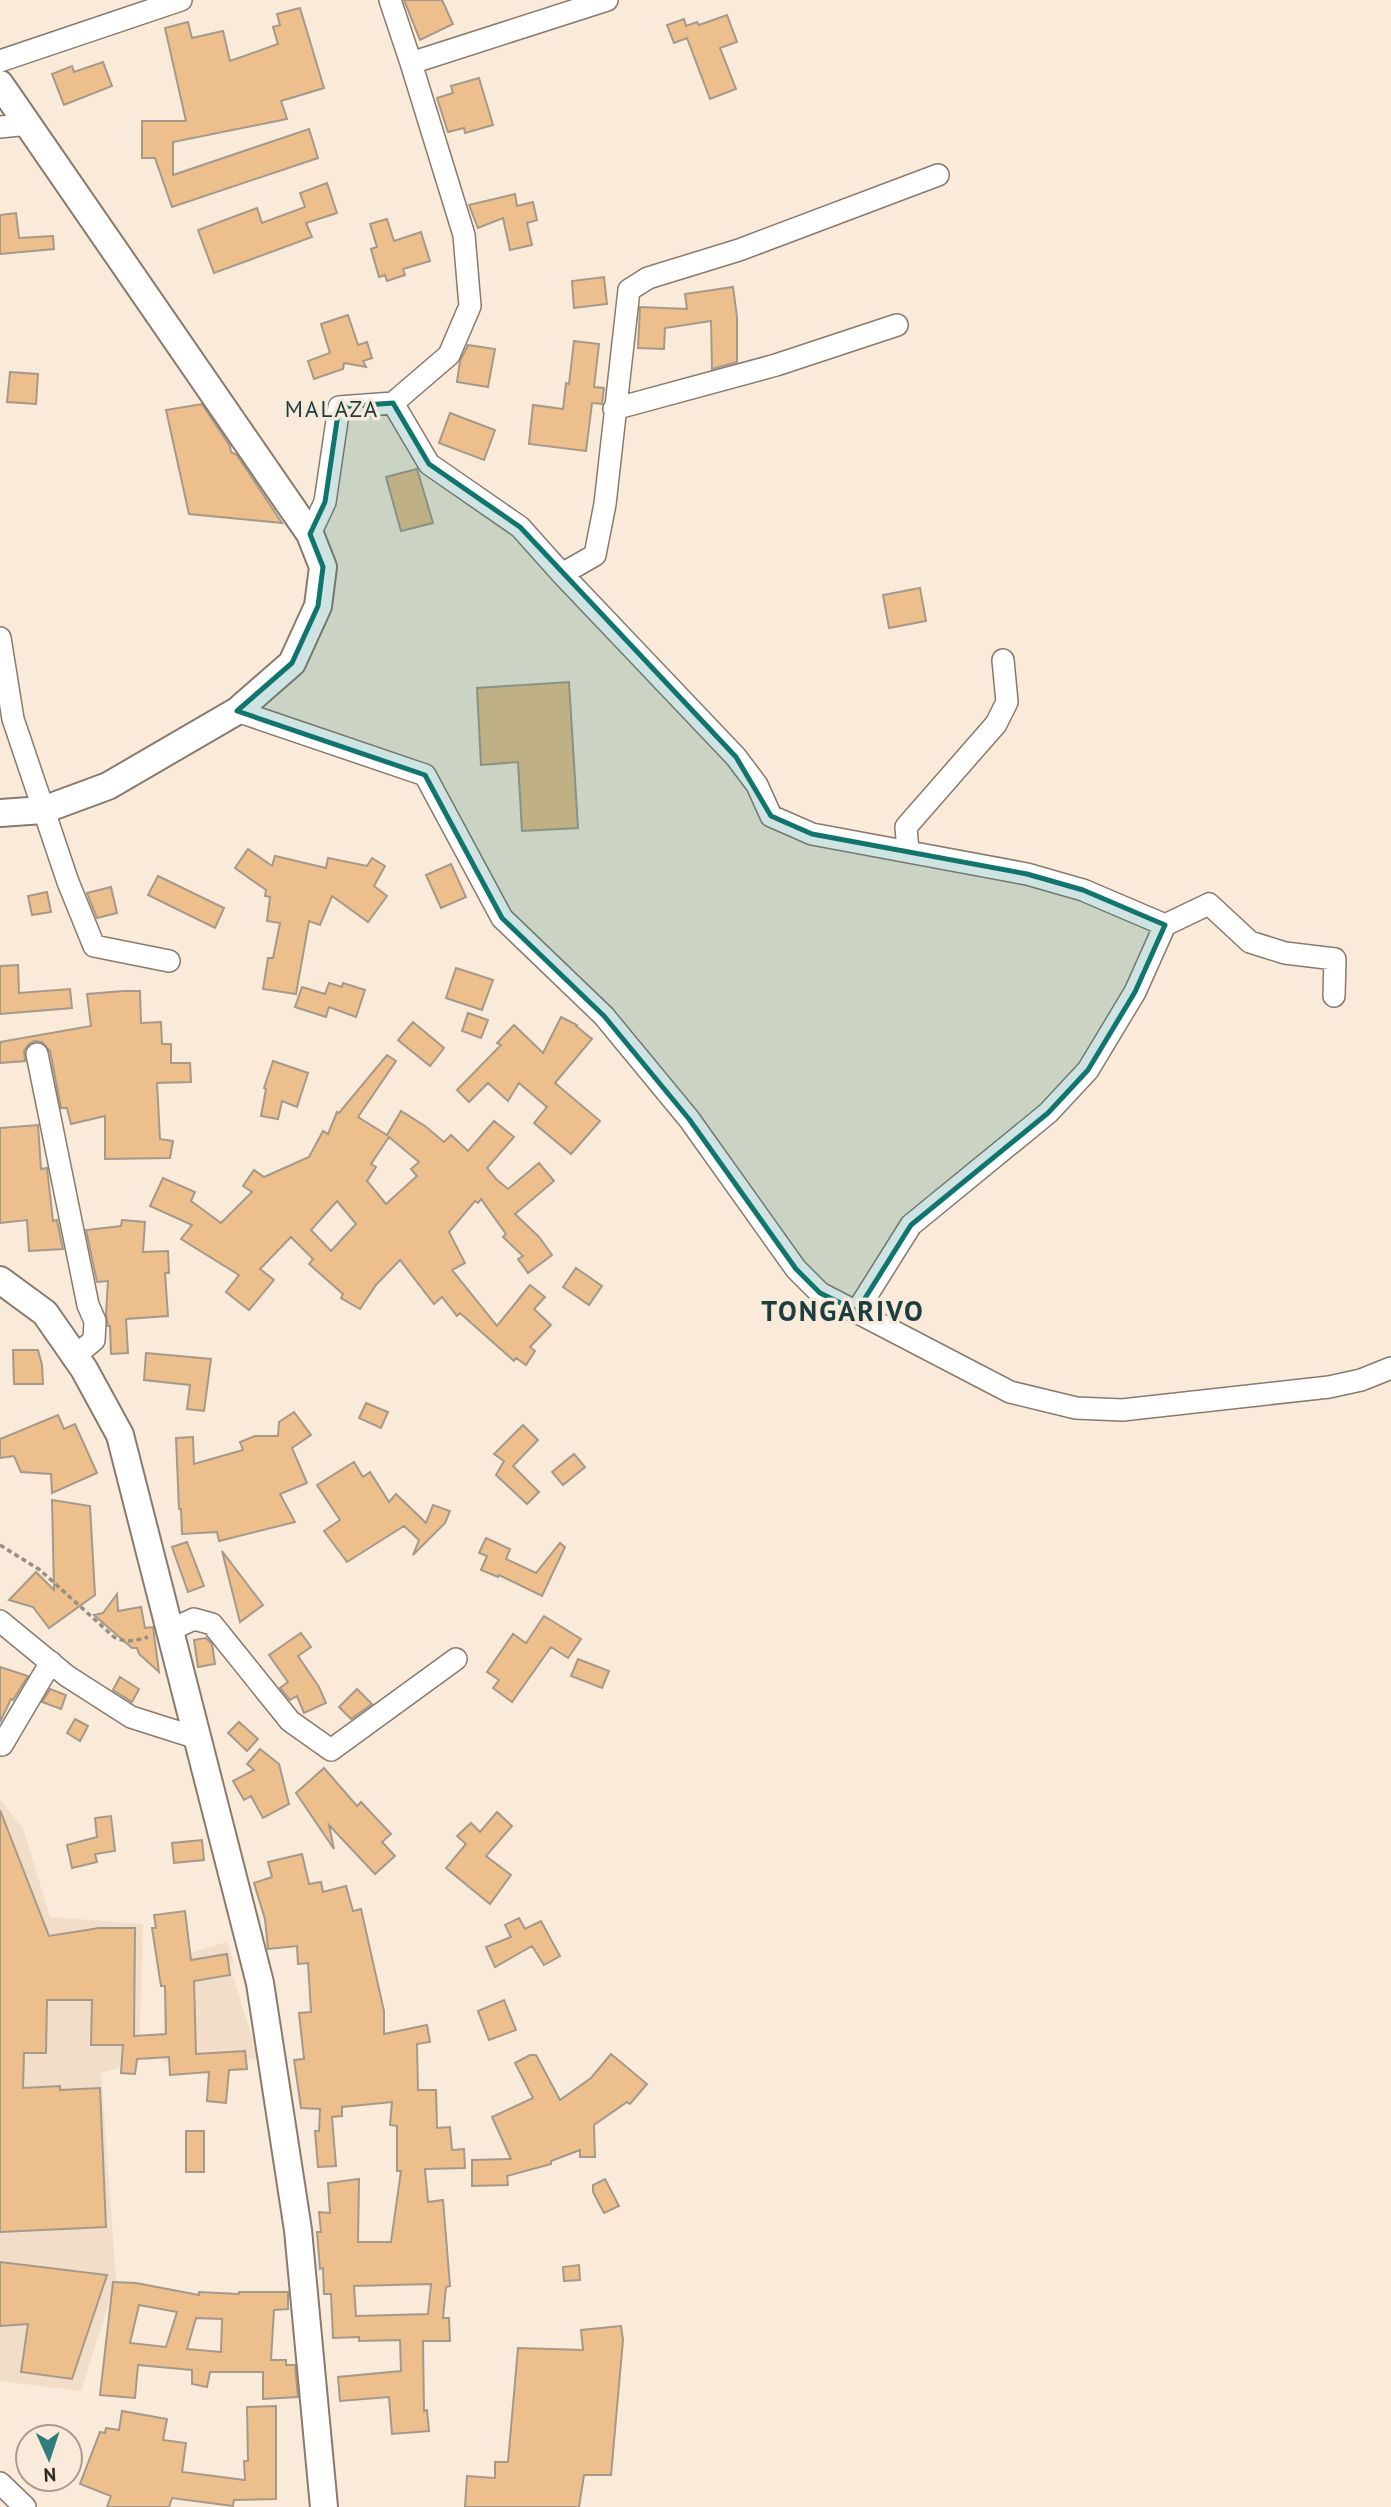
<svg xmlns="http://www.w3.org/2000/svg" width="1391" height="2507" viewBox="0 0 1391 2507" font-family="'PT Sans',sans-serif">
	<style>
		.built { fill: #f1ddc8 }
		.building { fill: #edbf8c; stroke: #a6998a; stroke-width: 2; fill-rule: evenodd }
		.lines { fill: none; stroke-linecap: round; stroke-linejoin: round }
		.minor-casing { stroke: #887b6d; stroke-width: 24 }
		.major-casing { stroke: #887b6d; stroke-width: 30 }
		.path { stroke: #988e83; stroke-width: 3.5; stroke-dasharray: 5 3.5; stroke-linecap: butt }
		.minor { stroke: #fff; stroke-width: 21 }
		.major { stroke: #fff; stroke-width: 26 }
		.marked { fill: #0f766e; fill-opacity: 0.2; stroke: #0f766e; stroke-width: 5; stroke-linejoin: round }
		.labels { text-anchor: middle; stroke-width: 7; stroke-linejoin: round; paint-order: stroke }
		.neighbourhood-label { font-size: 23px; letter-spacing: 2px; fill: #1b3d3e; stroke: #f9eada }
		.district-label { font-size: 28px; font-weight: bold; letter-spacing: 2px; fill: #1b3d3e; stroke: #f9eada }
	</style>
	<rect width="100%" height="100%" fill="#f9eada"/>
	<path class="built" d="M0,1800L23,1828L50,1917L143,1924L139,2062L101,2073L116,2280L81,2391L0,2381Z
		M227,1942L234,1963L229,1964L259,2059L163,2062L165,1983L157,1963Z"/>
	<path class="building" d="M404,0H442L453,24L420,40Z
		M300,8L324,88L281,101L287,119L173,142V175L309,129L318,158L172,207L155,158H142V121H186L165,28L188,22L192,38L223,31L230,61L278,44L273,27L280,25L277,14Z
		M727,15L737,42L720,48L736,89L710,99L687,38L674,43L667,25L684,19L686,26L697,22L699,25Z
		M103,62L112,86L64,105L52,74L72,66L74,72Z
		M479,78L493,125L465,133L464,128L448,132L437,98L453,93L451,86Z
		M327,183L337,213L306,223L312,237L214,273L198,230L257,208L262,223L305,207L300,193Z
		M515,194L517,206L533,202L537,220L527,223L532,245L510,250L503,218L478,228L469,205Z
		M16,213L19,238L53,236L54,249L0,254V215Z
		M387,219L394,241L421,232L430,261L403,269L405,275L387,281L385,275L379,277L371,249L377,247L370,224Z
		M604,277L607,304L574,308L572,281Z
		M733,287L737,317V362L712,369L711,321L665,328L664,349L638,348L640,307L687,309L685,294Z
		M348,315L358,345L367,342L372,358L363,361L366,367L344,363L343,369L314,379L308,361L330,353L321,324Z
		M574,341L599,344L594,387L604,388L602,404L592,403L586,451L529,444L533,405L563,409L566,383L569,384Z
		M468,345L495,349L488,387L457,382L460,361Z
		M10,372L38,374L36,404L7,402Z
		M202,404L230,446L231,452L237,455L282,523L189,514L166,410Z
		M450,413L495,430L484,460L439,443Z
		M417,469L433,523L401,531L386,477Z
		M920,588L926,621L889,628L883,595Z
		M569,682L578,828L522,831L518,762L481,765L477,688Z
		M248,849L272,866L275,856L326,868L328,858L367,866L372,858L385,866L374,886L387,896L368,922L332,896L320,925L309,921L296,994L263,989L268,958H273L280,923L267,921L270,897L265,896L266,890L235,868Z
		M451,864L466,897L441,908L426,875Z
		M158,876L224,908L215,928L148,895Z
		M111,887L117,913L97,918L87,893Z
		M47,892L51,912L32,915L28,896Z
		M18,965L19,993L70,989L72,1008L0,1014V966Z
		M456,968L493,980L482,1010L446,998Z
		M329,983L342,987L343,983L365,990L356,1017L329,1007L326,1017L295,1007L302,987L325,994Z
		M124,991H140L141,1023L161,1022L162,1044H171V1063H190L191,1082L157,1083L160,1139L173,1141L170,1158L105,1159V1116L71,1124L67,1108H61L50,1051L42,1042L34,1041L28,1045L24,1051L25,1061L0,1063V1042L91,1026L87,994Z
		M468,1013L488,1020L481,1038L462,1031Z
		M561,1017L577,1025L576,1026L592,1039L555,1083L600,1121L571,1154L534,1123L547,1107L519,1083L508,1101L488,1083L469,1102L457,1090L501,1045L497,1043L514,1025L543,1053Z
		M413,1022L444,1048L430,1066L398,1040Z
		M387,1055L396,1061L358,1117L387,1135L401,1111L425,1126L444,1142L451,1135L468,1151L494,1121L514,1137L487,1168L496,1179L508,1189L539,1163L554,1181L515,1214L539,1237L552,1255L528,1273L518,1259L523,1256L503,1237L506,1234L481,1199L478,1203L475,1201L449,1232L465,1263L452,1270L497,1326L530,1285L545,1297L534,1309L551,1325L530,1347L535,1351L526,1365L516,1358L514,1361L460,1313L457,1316L442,1297L434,1304L400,1260L376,1285L360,1309L341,1298L343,1294L309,1264L313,1259L291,1237L260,1269L274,1280L249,1310L226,1292L239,1275L181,1239L192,1225L150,1206L163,1178L195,1192L191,1201L221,1223L252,1192L243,1186L254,1170L264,1177L309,1157L323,1131L328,1134L337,1112L339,1113ZM389,1137L419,1162L411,1169L417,1176L386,1204L367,1181L376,1167L371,1164ZM337,1201L356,1224L331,1251L311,1230Z
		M273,1061L308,1073L297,1107L282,1101L278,1119L261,1116L266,1089L264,1088Z
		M38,1125L41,1169L47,1168L53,1221L57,1220L63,1249L29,1251L27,1220L0,1223V1128Z
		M122,1220L145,1222L143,1252L168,1251L169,1273H165L168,1316L126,1319L128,1353L111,1354L110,1326H108L106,1314L108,1281L97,1282L86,1230L121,1226Z
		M576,1268L602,1286L589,1305L563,1287Z
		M13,1350H38L42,1365L43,1384H14Z
		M146,1353L211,1359L204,1411L187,1409L190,1385L144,1380Z
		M366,1403L388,1412L381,1428L359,1418Z
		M294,1412L311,1435L292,1448L307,1483L280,1494L295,1522L219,1541L217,1532L182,1534L181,1509H179L176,1438L193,1437L194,1464L243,1450L240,1442L255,1436H278L279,1422Z
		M58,1415L64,1429L75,1424L97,1473L52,1493L51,1474L21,1472L14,1456L0,1458V1439Z
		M523,1425L538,1440L513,1466L539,1492L527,1504L496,1475L504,1461L494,1454Z
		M574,1454L585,1467L563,1485L552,1472Z
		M354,1462L363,1477L370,1472L389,1502L396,1494L426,1523L433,1505L450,1511L445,1523L413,1555L419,1540L404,1526L347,1562L324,1531L340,1520L317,1485Z
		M52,1500L90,1506L95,1595L49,1628L33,1607L9,1600L36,1572L54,1590Z
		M486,1538L510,1549L506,1559L536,1573L560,1543L565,1547L542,1596L499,1575L498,1577L481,1570L487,1556L479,1553Z
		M187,1542L204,1586L188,1592L172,1547Z
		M222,1551L263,1605L240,1622Z
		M117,1594L118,1611L141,1607L145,1628L153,1627L159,1672L139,1654L137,1648H132L94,1615L103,1613Z
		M544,1616L581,1639L568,1658L551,1647L512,1702L493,1688L499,1680L487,1672L513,1634L526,1643Z
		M301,1633L311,1647L298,1656L319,1687L326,1703L304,1713L297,1696L290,1700L280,1688L288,1682L269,1655Z
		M206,1638L212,1644L215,1664L198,1667L194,1640Z
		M578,1659L609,1671L602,1688L571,1676Z
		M0,1667L28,1676L13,1700L11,1699L0,1722Z
		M120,1677L139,1689L132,1702L113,1690Z
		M50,1689L66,1695L61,1709L42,1702Z
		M357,1689L372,1704L351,1719L339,1707Z
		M75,1719L88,1726L80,1741L67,1733Z
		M239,1722L258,1739L247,1751L228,1733Z
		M260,1749L279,1764L289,1804L263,1818L251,1796L244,1800L233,1781L254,1770L247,1764Z
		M324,1768L357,1806L361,1802L391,1834L382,1842L395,1856L375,1874L329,1825L334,1849L296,1793Z
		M0,1810L49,1936L99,1928H135L134,2036L166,2034L165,1986H161L152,1928H156L154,1915L185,1911L191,1960L227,1954L230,1975L194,1981L196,2054L245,2051L247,2069L229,2070L226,2103L207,2101L209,2072L170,2075L169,2057L137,2059L135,2074L121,2073L123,2045H91L92,2000H47L46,2053H24L23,2088L60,2086V2090L100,2088L106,2227L0,2232Z
		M497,1812L512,1826L486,1856L511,1875L490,1904L446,1868L466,1844L457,1836L471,1823L480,1832Z
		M111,1816L115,1851L95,1854L97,1862L72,1868L67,1845L97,1837L95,1818Z
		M202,1840L204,1860L174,1863L172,1843Z
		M302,1854L309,1884L321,1882L323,1892L346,1886L353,1911L361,1909L384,2011V2034L427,2025L430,2042L417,2044L418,2090H436L437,2128L450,2127L452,2150L464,2149L465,2168L425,2169L428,2202L443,2200L450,2286L446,2287L443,2318H449L450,2341H423L424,2411L427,2410L429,2431L392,2434L389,2397L340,2401L338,2377L401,2371L400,2340L359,2341V2337L333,2338L331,2294H324L323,2268L320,2269L317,2232H321L319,2212L330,2213L328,2183L359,2179L358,2242H391L401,2171H397V2126L390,2125L392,2102L342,2107V2116L332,2117L336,2166L318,2167L315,2131H319L320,2109L301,2108L294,2060L304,2059L299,2013L311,2012L308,1963L298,1964L297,1946L268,1949L265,1919L254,1883L272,1877L268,1862ZM431,2284L428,2314L356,2316L354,2286Z
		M519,1918L525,1929L541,1921L560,1956L544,1965L532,1946L495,1967L486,1947L511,1937L505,1925Z
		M504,2000L516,2030L489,2040L478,2011Z
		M611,2054L647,2084L630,2104L627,2102L594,2125L595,2157H580V2150L551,2161V2164L507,2176L508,2185L472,2186V2160L511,2159L492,2117L533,2098L515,2063L530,2055H536L560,2100L591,2078Z
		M186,2131H204V2172H186Z
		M605,2179L619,2206L604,2213L593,2192V2185Z
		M0,2262L107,2275L72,2379L21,2372L28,2324L0,2326Z
		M579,2265L580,2280L564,2281L563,2267Z
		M113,2282L136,2283L199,2295V2292L239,2294V2292H288V2309L274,2310L271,2360H286V2365H295L298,2397L263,2399V2372H210L207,2387L192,2384V2370L138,2365L135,2398L100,2395ZM139,2305L177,2312L166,2347L130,2343ZM196,2318L222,2319L221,2352L187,2349Z
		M621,2326L623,2340L611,2475H584L579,2507H465L467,2476L495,2478V2462H508L518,2348L583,2350L581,2330Z
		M276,2406V2499L234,2500L233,2506L172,2498L169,2507H107L111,2496L80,2484L100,2432L105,2433L106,2428L119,2430L122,2411L167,2419L163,2440L186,2443L182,2472L245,2480L244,2461H248L247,2407Z"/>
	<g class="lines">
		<g class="minor-casing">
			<path id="minor" d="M390,0L411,63L607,0
				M0,61L181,0
				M0,127L28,124
				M393,403L429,464L520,527L562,574L736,757L757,785L771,816L812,834L1027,874L1083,890L1165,925
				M614,409L776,365L897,325
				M310,534L325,502L339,407L393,403L449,355L470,306L464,235L411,63
				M562,574L595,555L605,504L629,290L648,278L739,250L938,175
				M0,638L13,719L68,882L94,946L169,961
				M237,711L425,775L502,918L604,1016L689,1119L796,1269L820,1293L1010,1392L1076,1408L1122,1410L1329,1387L1361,1380L1391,1368
				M908,851L906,827L996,724L1007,702L1003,660
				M37,1054L88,1305L95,1321L94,1340L75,1356
				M857,1311L911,1225L1048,1113L1088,1070L1135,992L1165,925L1209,904L1250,942L1285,953L1335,959L1334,996
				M0,1621L67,1676L131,1717L197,1738
				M170,1630L194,1619L212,1624L290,1721L331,1750L456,1659
				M2,1745L51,1662
				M0,2483L25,2507"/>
		</g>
		<g class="major-casing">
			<path id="major" d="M0,84L310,534L323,567L318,606L292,663L237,711L108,786L43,810L0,813
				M0,1280L45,1313L84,1369L120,1435L260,1983L298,2230L324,2507"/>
		</g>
		<path class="path" d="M0,1545L40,1570L114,1637C125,1643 136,1641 148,1637"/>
		<use href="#minor" class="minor"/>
		<use href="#major" class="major"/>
	</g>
	<path class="marked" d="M393,403L429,464L520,527L736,757L771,816L812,834L1027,874L1083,890L1165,925L1135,992L1088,1070L1048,1113L911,1225L857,1311L820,1293L796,1269L689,1119L604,1016L502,918L425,775L237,711L292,663L318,606L323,567L310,534L325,502L339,407Z"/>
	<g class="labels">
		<g class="neighbourhood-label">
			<text x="332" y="417">MALAZA</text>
		</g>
		<g class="district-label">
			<text x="843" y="1321">TONGARIVO</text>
		</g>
	</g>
	<g transform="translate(49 2458) rotate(177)"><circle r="33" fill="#f9eada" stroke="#a79c90" stroke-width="2"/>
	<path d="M0-5L12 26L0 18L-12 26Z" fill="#337c7d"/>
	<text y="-10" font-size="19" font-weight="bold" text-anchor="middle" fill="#2d2822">N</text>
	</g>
</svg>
